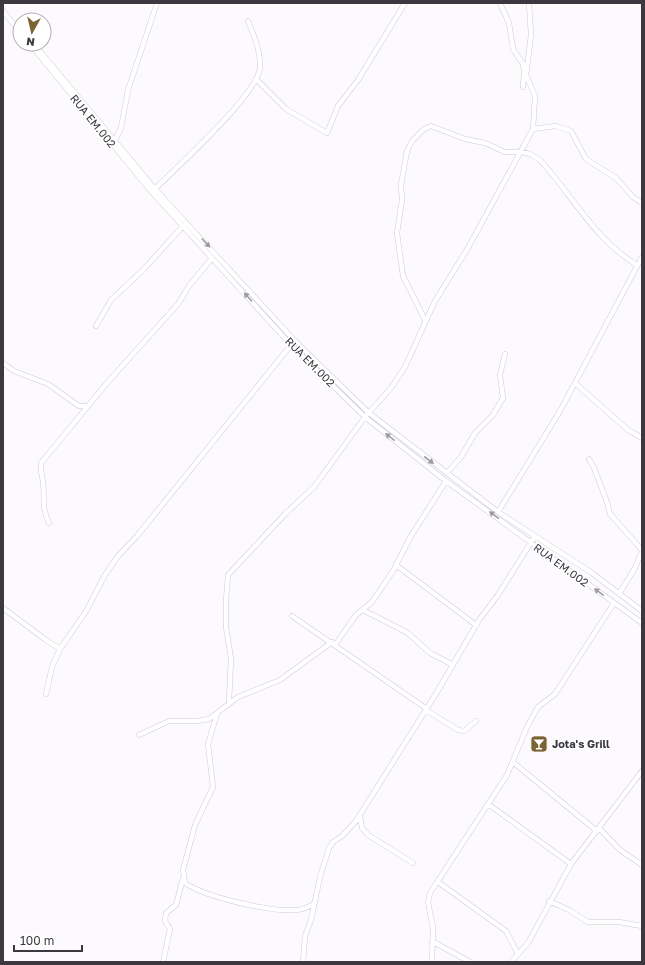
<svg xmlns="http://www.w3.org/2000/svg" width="645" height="965" viewBox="0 0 645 965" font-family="'Golos Text',sans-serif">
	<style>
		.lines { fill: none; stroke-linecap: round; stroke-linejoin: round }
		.minor-casing { stroke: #d1c9d8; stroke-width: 5.5 }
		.minor { stroke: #fff; stroke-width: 4.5 }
		.oneway { fill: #9e9c9f }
		.labels { text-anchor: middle; stroke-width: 3; stroke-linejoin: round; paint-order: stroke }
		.street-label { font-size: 11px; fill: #3c383f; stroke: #fff }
		.poi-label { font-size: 11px; font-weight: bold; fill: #3c383f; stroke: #fff; text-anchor: start }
	</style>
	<rect width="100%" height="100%" fill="#fcfafd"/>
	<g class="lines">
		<g class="minor-casing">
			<path id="minor" d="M500,3L509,23L513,49L523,64L524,72L523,87
				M3,11L20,32
				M30,44L150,190L291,345L365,417L446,481L642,623
				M34,44L155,189L295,341L369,413L498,512L592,573L642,611
				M256,79L286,109L327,133L338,106L358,80L405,3
				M533,129L556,126L571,131L586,159L616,178L633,197L642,203
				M115,140L121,128L128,90L157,3
				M155,189C177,167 257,95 260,68C261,51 254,36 248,21
				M425,320L403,276L397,233L402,200L401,185L407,151L412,141L424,129L431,126L465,139L485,143L505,152H522L530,154L540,160C572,195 595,240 637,265
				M96,326L111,300L143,270L183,226
				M3,363L14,371L48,384L79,406H88
				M575,383L628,430L642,438
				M589,459L594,468L607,502L610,514L642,550
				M447,473L461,457L475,433L493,415L503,398L500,375L505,354
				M498,512L560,411L642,257
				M49,523C41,506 45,499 43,482C42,475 40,470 41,463L107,383L178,304L189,286L212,258
				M396,565L476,625
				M619,594L635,568L642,551
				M3,608L46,640L60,649L85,613L105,575L118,556L137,536L291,345
				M363,610L408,633L430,653L453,665
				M292,616L427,709
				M335,645L356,615L372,602L393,571L411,536L446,481
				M46,694L52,667L60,649
				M229,702L231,659L226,627V600L228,575L285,514L314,487L365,417L391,388L405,367L435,301L468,248L533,129L535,96L526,75L531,35L529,3
				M426,710L458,730L464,731L476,721
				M217,714L208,744L213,787L195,825L183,870L185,883C205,897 270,912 295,910C302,910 309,907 315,903
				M139,735L169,721H197L209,719L238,697L280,680L332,642
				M514,763L597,831
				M488,804L571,864
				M360,816L362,828L368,835L413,863
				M599,828L620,850L642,865
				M438,882L506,931L518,954
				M549,901L569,910L588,922H619L642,926
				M432,941L470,962
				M163,962L170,929L165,921L166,913L176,905L183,878
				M303,962L305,936L311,920L320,877L329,848L333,842L342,836L356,821L437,692L479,620L498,595L535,536
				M432,962L433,928L428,902L430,893L507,775L527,727L538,707L555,694L614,603
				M511,962L528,943L571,864L642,771"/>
		</g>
		<use href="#minor" class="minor"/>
	</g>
	<defs><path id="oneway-solid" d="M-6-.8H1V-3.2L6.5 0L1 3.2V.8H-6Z"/></defs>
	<g class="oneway">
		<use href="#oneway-solid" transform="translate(206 243) rotate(47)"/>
		<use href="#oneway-solid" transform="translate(248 297) rotate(-132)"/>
		<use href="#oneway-solid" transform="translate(390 437) rotate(-142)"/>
		<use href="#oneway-solid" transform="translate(429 460) rotate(38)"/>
		<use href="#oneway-solid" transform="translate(494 515) rotate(-144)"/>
		<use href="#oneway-solid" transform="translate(599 592) rotate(-144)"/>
	</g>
	<defs>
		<g id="bar-square" transform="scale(0.9)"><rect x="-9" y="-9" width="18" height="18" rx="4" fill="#7b6434" stroke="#fff"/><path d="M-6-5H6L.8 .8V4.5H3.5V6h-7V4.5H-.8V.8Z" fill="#fff"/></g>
	</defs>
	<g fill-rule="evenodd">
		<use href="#bar-square" x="539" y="744"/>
	</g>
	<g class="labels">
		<g class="street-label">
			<text transform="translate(93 121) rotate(51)" y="4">RUA EM.002</text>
			<text transform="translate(310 362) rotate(45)" y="4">RUA EM.002</text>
			<text transform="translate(561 565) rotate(36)" y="4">RUA EM.002</text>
		</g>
		<g class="poi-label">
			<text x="552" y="748">Jota's Grill</text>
		</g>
	</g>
	<rect width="645" height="965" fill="none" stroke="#3c383f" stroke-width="8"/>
	<g transform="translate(32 32) rotate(188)"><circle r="19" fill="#ffffff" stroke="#b1afb2"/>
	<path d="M0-3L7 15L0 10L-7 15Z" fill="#7b6434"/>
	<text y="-6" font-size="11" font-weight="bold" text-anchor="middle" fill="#3c383f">N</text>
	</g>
	<path d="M14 945v6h68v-6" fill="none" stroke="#3c383f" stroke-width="2"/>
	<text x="20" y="945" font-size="12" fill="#3c383f" stroke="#ffffff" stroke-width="3" paint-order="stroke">100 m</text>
</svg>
